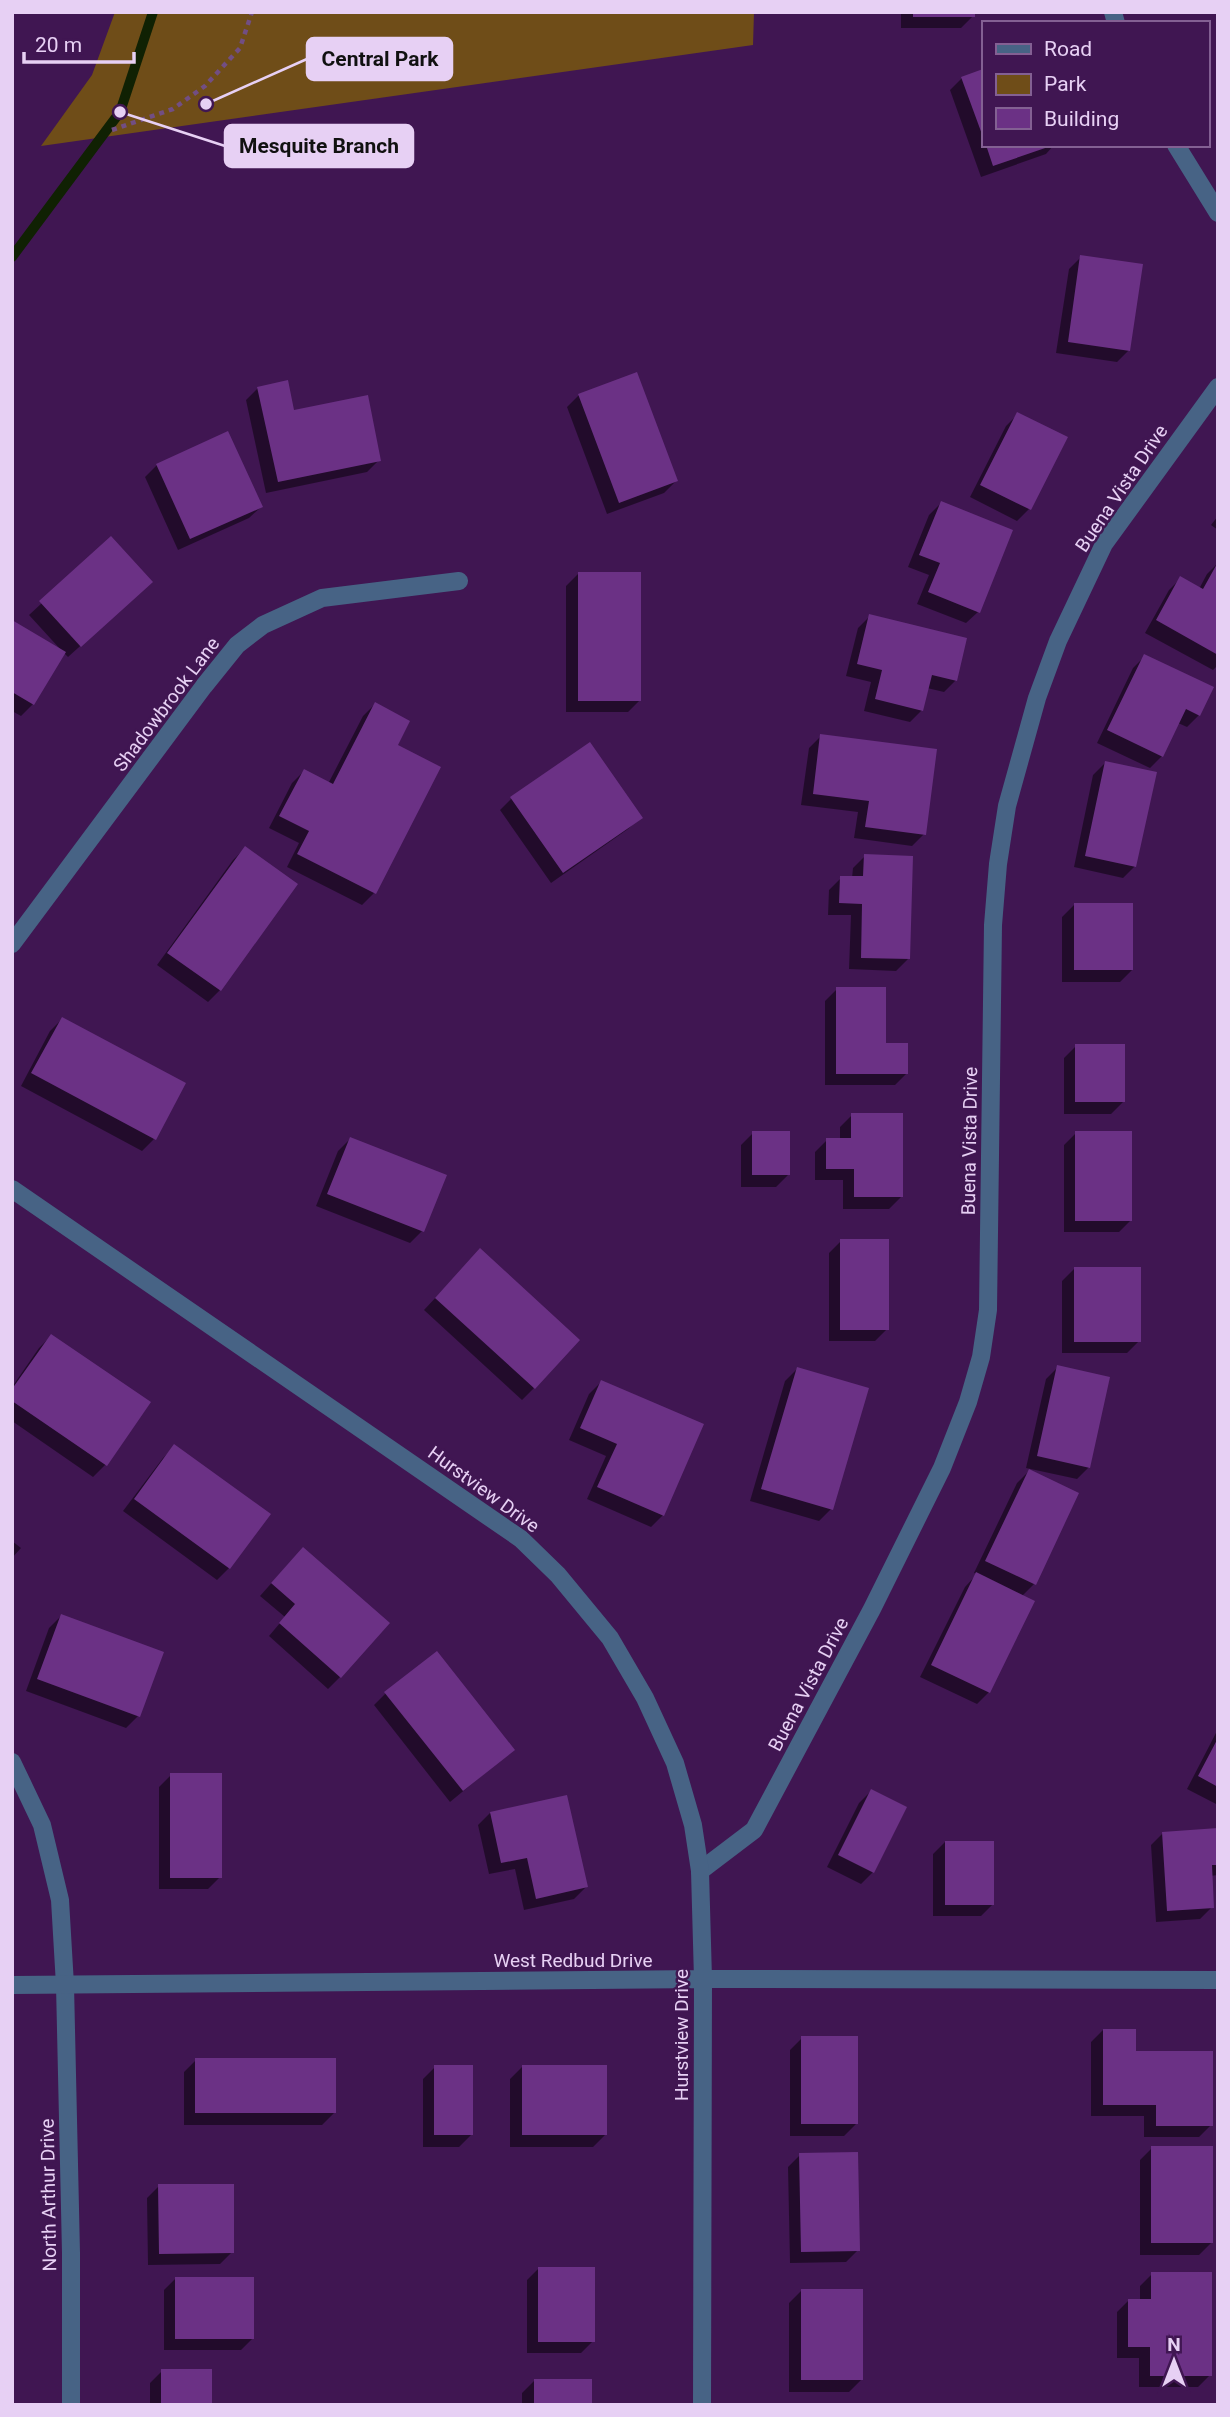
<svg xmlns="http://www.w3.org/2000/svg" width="1230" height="2417" viewBox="0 0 1230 2417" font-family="Roboto,sans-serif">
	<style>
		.park { fill: #6f4d18 }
		.shadow { fill: #0007 }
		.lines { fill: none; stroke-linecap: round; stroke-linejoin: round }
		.stream { stroke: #102103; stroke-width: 10 }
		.building { fill: #6b3185 }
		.path { stroke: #724e83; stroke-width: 4.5; stroke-dasharray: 5 5; stroke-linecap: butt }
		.minor { stroke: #476385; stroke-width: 18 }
		.tertiary { stroke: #476385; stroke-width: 18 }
		.labels { text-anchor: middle; stroke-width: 5; stroke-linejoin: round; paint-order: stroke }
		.street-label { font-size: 19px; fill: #e7d0f4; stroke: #401652 }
		.leader { fill: none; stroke: #e7d0f4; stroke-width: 2.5 }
		.callout-dot { fill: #e7d0f4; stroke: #401652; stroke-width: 2.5 }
		.callout { fill: #e7d0f4; stroke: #e7d0f4; stroke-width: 2.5 }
		.callout-label { font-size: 21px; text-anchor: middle; font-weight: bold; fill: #111 }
	</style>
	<rect width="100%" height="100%" fill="#401652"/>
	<path class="park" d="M115,12H754L753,45L41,146L92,75Z"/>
	<path class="shadow" d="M901,12H973V16L961,28H901Z
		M983,71V145H1054L1046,154L981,177L950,90L962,78Z
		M1081,257L1129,350L1117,362L1056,353L1069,269Z
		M258,388L293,412L379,460L367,472L266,493L246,400Z
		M579,395L676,481L664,493L607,514L567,407Z
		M1018,414L1029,509L1017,521L970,497L1006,426Z
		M157,465L261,507L249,518L178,550L145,477Z
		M941,503L978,612L966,623L917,604L929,575L908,567L929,515Z
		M1218,516V530L1211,525Z
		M111,539L138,594L68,657L64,653L33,704L21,716L12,711V622L61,650L29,615Z
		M1218,563V665L1213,670L1145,633L1169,590L1181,578L1199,589L1207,574Z
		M578,574L640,700L628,712H566V586Z
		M870,616L956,680L944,692L927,688L922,710L910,722L864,711L871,682L846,676L858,628Z
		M1145,656L1199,715L1187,727L1178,723L1162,756L1150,768L1097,743L1133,668Z
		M375,704L396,746L439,768L374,893L362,905L287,867L299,843L269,828L292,783L304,771L328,784L363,716Z
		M821,736L924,834L912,846L854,838L858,812L801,805L809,748Z
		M1105,763L1135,866L1123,878L1074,867L1093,775Z
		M511,799L640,817L628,829L551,883L500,810Z
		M245,848L220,990L208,1002L157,965L233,860Z
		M865,856L908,959L896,971L849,969L851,915H828L829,890L841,878H852L853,868Z
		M1074,905L1132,970L1120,982H1062V917Z
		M837,989L907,1073L895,1085H825V1001Z
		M62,1019L154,1139L142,1151L21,1086L50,1031Z
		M1076,1046L1123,1102L1111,1114H1064V1058Z
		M852,1115L901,1197L889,1209H843V1180H815V1152L827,1140H840V1127Z
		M753,1133L788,1175L776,1187H741V1145Z
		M1076,1133L1131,1220L1119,1232H1064V1145Z
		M350,1139L444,1176L422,1231L410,1243L316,1206L338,1151Z
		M841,1241L887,1329L875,1341H829V1253Z
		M468,1263L534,1388L522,1400L424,1310Z
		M1074,1269L1139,1341L1127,1353H1062V1281Z
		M51,1336L148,1403L105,1465L93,1477L12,1421V1387L39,1348Z
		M1058,1367L1089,1467L1077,1479L1026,1468L1046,1379Z
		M797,1369L831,1509L819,1521L750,1501L785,1381Z
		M601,1382L663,1515L651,1527L587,1499L606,1456L569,1440L589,1394Z
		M175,1446L268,1515L229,1568L217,1580L123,1511L163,1458Z
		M1029,1471L1034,1584L1022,1596L989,1692L977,1704L920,1677L965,1587L977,1574L974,1573L1017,1483Z
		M12,1541L21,1548L12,1558Z
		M291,1561L340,1677L328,1689L269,1636L285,1617L260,1596Z
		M61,1616L161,1653L138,1716L126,1728L26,1691L49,1628Z
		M386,1693L513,1750L450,1802L374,1705Z
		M1218,1729V1805L1187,1789Z
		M171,1775L220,1877L208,1889H159V1787Z
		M871,1791L873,1872L861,1884L827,1867L859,1803Z
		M490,1813L586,1887L574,1899L524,1910L515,1869L489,1874L478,1825Z
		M1218,1830V1875L1210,1876L1212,1907L1200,1919L1156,1922L1151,1845L1163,1833Z
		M945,1842L993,1904L981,1916H933V1854Z
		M1103,2030L1135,2052L1211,2125L1199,2137H1144V2116H1091V2042Z
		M802,2038L856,2124L844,2136H790V2050Z
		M196,2060L334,2113L322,2125H184V2072Z
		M435,2067L471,2135L459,2147H423V2079Z
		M522,2067L605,2135L593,2147H510V2079Z
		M1152,2148L1211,2243L1199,2255H1140V2160Z
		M800,2155L858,2250L846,2262L790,2263L788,2167Z
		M159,2186L232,2252L220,2264L148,2265L147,2198Z
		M539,2268L593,2341L581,2353H527V2280Z
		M1152,2274L1210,2375L1198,2387H1139V2358H1117V2312L1129,2300H1140V2286Z
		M176,2278L253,2338L241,2350H164V2290Z
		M801,2291L861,2380L849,2392H789V2303Z
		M162,2371L211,2405H150V2383Z
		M534,2381L590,2405H522V2393Z"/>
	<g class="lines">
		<path class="stream" d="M12,257L120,112L153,12"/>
	</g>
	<path class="building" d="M913,12H975V17H913Z
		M983,69V137L961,77Z
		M986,145H1051V146L993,166Z
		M1080,255L1143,264L1130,351L1068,342Z
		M637,372L678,481L619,503L578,394Z
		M288,380L294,410L368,395L381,461L278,482L257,387Z
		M1017,412L1068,437L1031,510L980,485Z
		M228,431L263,507L190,539L156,464Z
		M941,501L1013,530L980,613L928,592L940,563L919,555Z
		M111,536L153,582L81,647L39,601Z
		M1218,562V655L1156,620L1180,576L1203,589Z
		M578,572H641V701H578Z
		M869,614L967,638L957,681L932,675L923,711L875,699L882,670L857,664Z
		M12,620L66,652L34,705L12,692Z
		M1144,654L1214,687L1200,716L1186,709L1163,757L1107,730Z
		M375,702L410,721L398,745L441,767L376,894L297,854L309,831L279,816L304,769L333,784Z
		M820,734L937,749L926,835L865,827L869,801L813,794Z
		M590,742L643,818L563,873L510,797Z
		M1105,761L1157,772L1136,867L1085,856Z
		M245,846L298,884L221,991L167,953Z
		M864,854L913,856L910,959L861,958L862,904L839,903L840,876H863Z
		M1074,903H1133V970H1074Z
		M836,987H886V1043H908V1074H836Z
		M62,1017L186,1083L156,1140L31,1073Z
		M1075,1044H1125V1102H1075Z
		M851,1113H903V1197H854V1169H826V1138H851Z
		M752,1131H790V1175H752Z
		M1075,1131H1132V1221H1075Z
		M350,1137L447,1175L424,1232L327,1194Z
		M840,1239H889V1330H840Z
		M480,1248L580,1340L535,1389L435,1298Z
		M1074,1267H1141V1342H1074Z
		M51,1334L151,1402L107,1466L12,1401V1389Z
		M1057,1365L1110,1377L1090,1468L1037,1456Z
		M797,1367L869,1388L833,1510L761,1489Z
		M601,1380L704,1424L664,1516L597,1487L617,1444L580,1428Z
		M174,1444L271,1514L230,1569L134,1499Z
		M1029,1469L1079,1493L1036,1585L985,1561Z
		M303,1547L390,1623L341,1678L279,1623L295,1604L271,1583Z
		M976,1572L1035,1601L990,1693L931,1665Z
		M61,1614L164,1652L140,1717L37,1679Z
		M437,1651L515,1750L463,1791L384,1692Z
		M1218,1738V1787L1198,1776Z
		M170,1773H222V1878H170Z
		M871,1789L907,1807L874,1873L838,1855Z
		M567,1795L588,1887L536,1899L527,1858L501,1863L490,1812Z
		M1218,1828V1865H1212L1214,1908L1167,1911L1162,1832Z
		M945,1841H994V1905H945Z
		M1103,2029H1136V2051H1213V2126H1156V2105H1103Z
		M801,2036H858V2124H801Z
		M195,2058H336V2113H195Z
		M434,2065H473V2135H434Z
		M522,2065H607V2135H522Z
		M1151,2146H1213V2243H1151Z
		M858,2152L860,2251L801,2252L799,2153Z
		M158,2184H234V2253L159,2254Z
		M538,2267H595V2342H538Z
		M1151,2272H1212V2376H1150V2347H1128V2299H1151Z
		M175,2277H254V2339H175Z
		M801,2289H863V2380H801Z
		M161,2369H212V2405H161Z
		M534,2379H592V2405H534Z"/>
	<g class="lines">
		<path class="path" d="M112,130L173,109L205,86L240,48L252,12"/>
		<path class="minor" d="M1113,12L1116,23
			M1176,145L1218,213
			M12,944L204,686L237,645L263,625L322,598L459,581
			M12,1762L42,1825L60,1900L65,1985L71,2253V2405
			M700,1871L754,1830L872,1609L942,1468L968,1402L981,1357L988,1310L993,925L998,864L1007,806L1037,698L1058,641L1104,544L1218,387"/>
		<path class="tertiary" d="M12,1189L521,1539L558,1575L610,1638L645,1698L675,1763L693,1825L700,1871L703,1979L702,2405
			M12,1985L703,1979L1218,1980"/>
	</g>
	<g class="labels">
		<g class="street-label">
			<text transform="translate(1121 488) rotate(-56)" y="7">Buena Vista Drive</text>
			<text transform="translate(166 704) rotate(-53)" y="7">Shadowbrook Lane</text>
			<text transform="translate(969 1141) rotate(-89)" y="7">Buena Vista Drive</text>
			<text transform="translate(484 1489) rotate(36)" y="7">Hurstview Drive</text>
			<text transform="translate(808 1684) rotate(-62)" y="7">Buena Vista Drive</text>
			<text x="573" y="1967">West Redbud Drive</text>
			<text transform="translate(681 2035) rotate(-90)" y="7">Hurstview Drive</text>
			<text transform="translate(48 2195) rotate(-91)" y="7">North Arthur Drive</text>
		</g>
	</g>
	<path class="leader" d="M206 104L307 59M120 112L225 146"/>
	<g class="callout-dot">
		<circle cx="206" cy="104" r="7"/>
		<circle cx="120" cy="112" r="7"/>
	</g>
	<g class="callout">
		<rect x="307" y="38" width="145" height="42" rx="7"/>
		<rect x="225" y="125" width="188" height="42" rx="7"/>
	</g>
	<g class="callout-label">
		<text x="380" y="66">Central Park</text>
		<text x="319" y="153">Mesquite Branch</text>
	</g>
	<rect width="1230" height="2417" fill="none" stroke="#e7d0f4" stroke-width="28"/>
	<rect x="982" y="21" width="228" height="126" fill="#401652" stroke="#836093" stroke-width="2"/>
	<rect x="996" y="44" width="35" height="10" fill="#476385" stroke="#836093" stroke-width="2"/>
	<text x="1044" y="56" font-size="21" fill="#e7d0f4">Road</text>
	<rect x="996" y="74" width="35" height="21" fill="#6f4d18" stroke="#836093" stroke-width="2"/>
	<text x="1044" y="91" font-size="21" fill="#e7d0f4">Park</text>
	<rect x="996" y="108" width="35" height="21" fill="#6b3185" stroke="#836093" stroke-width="2"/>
	<text x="1044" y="126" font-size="21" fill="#e7d0f4">Building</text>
	<g transform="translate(1174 2361)" stroke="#401652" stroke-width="5" paint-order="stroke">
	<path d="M0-5L12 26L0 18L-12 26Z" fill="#e7d0f4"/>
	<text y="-10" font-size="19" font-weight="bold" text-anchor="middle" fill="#e7d0f4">N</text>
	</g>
	<path d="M24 52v10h110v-10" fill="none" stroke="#e7d0f4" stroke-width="3.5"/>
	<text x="35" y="52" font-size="21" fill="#e7d0f4" stroke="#401652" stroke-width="5" paint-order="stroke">20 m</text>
</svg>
